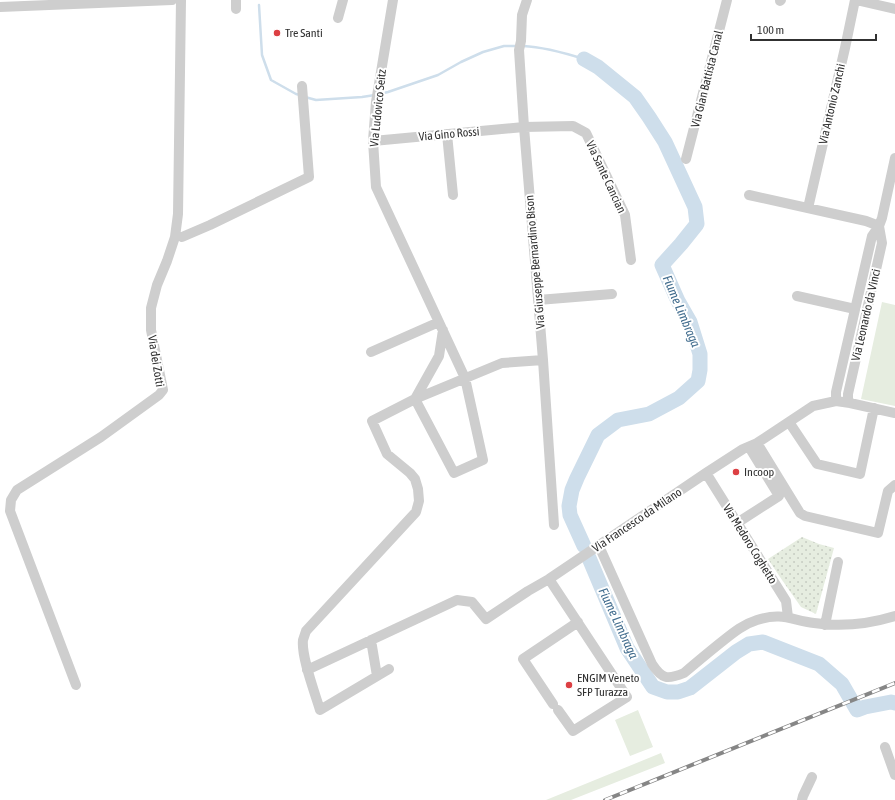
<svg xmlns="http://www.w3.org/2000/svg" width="895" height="800" viewBox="0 0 895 800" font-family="'Asap Condensed',sans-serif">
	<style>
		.grass { fill: url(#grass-dots) }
		.green { fill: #e6ede0 }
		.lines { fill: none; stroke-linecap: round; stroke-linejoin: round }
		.stream { stroke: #cedeeb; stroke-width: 2.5 }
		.river { stroke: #cedeeb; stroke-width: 15 }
		.minor { stroke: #cecece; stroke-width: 10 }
		.rail-casing { stroke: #868686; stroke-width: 4 }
		.rail { stroke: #fff; stroke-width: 2.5; stroke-dasharray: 8; stroke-linecap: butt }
		.poi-dot { fill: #dc3f43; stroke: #fff; stroke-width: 1.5 }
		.labels { text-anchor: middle; stroke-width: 4; stroke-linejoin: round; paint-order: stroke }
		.poi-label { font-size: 12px; fill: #313131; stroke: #fff; text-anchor: start }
		.street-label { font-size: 12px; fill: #313131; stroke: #fff }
		.water-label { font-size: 13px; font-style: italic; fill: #436e8f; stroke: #fff }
	</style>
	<defs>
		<pattern id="grass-dots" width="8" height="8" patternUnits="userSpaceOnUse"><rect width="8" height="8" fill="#e6ede0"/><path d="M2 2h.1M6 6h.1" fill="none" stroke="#c6ccc1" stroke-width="1.8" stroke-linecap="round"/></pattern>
	</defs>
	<rect width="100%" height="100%" fill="#fff"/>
	<path class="grass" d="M802,537L819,544L834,548L816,614L801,607L782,580L768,559Z"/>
	<path class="green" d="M882,302L895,305V406L861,399Z
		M638,710L653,747L630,756L615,720Z
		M661,753L665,763L571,800H546Z"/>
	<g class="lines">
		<path class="stream" d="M259,5L262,55L271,80L296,94L300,95
			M523,46C543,47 565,53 584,59
			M380,94L388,92L438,75L461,62L483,52L504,46H518
			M305,97L316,100L362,97L375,95"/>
		<path class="river" d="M584,546L570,515L569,506L572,490L577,478L598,435L618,420L649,414L679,398L698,381L700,370V354L690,322L678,301L662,265L681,244L697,224L695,207L665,142L649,117L635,97L598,67L584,59
			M589,558L627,648L653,687L667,692H678L690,688L736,652L749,644L763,642L819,664L842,684L857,710L865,707L891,702L895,703"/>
		<path class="minor" d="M236,0V9
			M393,0L376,102L373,141L376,187L465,378L483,460L454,473L415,399
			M527,0L522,15L521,41L519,50L524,127L543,360L554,525
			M856,0L895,9
			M780,1L781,0
			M0,7L172,0
			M338,18L343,0
			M447,134L453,195
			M373,141L524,127L573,126L586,133L625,215L631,260
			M686,159L727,0
			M749,195L866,221L879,226
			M808,208L845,48L855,0
			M182,237L210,225L309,177L302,86
			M797,296L855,309
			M538,300L612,294
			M371,352L439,322
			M415,399L439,356L443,330
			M836,401V392L872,236L879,226L882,218L895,158
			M850,403L848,399V394L882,243L879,226
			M789,422L817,464L860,474L874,408
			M757,443L800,513L805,516L878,533L888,491L895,485
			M706,473L786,601L788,617
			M737,523L779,496L749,447
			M599,546L652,664C662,679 667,680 684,673C697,662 710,651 724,640C734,632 744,624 757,620C782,612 791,620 814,623C841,627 869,624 895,616
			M549,579L627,697L573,731L558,710
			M825,625L838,562
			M371,640L377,676
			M389,669L320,710C315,693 301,657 303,640C304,637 305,634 306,631L416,512L419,501L418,489L415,479L410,473L387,454L372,421L415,399L502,363L543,360
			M307,670L457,600L472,602L486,619L528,591L549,579L706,473L743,449L757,443L813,406L836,401L850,403L895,413
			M76,685L10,511L11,500L17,490L101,437L159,395L163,390L151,330V308L157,285L167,261L175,237L178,214L181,0
			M553,704L523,659L578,622
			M885,747L895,775
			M802,800L803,796L812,777"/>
		<g class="rail-casing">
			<path id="rail" d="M605,800L895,683"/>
		</g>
		<use href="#rail" class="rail"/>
	</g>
	<g class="poi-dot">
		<circle cx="277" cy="33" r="4"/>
		<circle cx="736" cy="472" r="4"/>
		<circle cx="569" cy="685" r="4"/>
	</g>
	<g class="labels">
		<g class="poi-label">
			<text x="285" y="37">Tre Santi</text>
			<text x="744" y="476">Incoop</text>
			<text x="577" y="682">ENGIM Veneto<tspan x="577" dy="14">SFP Turazza</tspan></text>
		</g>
		<g class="street-label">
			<text transform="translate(707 79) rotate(-76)" y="4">Via Gian Battista Canal</text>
			<text transform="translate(832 104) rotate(-77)" y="4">Via Antonio Zanchi</text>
			<text transform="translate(378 108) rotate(-84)" y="4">Via Ludovico Seitz</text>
			<text transform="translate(449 134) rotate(-5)" y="4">Via Gino Rossi</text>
			<text transform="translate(606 177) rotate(65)" y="4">Via Sante Cancian</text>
			<text transform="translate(535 262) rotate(-95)" y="4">Via Giuseppe Bernardino Bison</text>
			<text transform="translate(866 315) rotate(-77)" y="4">Via Leonardo da Vinci</text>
			<text transform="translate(156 361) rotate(81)" y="4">Via dei Zotti</text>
			<text transform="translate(637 520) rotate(-34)" y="4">Via Francesco da Milano</text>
			<text transform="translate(750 544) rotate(58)" y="4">Via Medoro Coghetto</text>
		</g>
		<g class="water-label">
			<text transform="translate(682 311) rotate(67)" y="5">Fiume Limbraga</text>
			<text transform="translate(619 623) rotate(65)" y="5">Fiume Limbraga</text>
		</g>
	</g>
	<path d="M751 34v6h125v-6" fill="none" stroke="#313131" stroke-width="2"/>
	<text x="757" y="34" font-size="12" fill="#313131" stroke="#ffffff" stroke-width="3" paint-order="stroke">100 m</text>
</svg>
